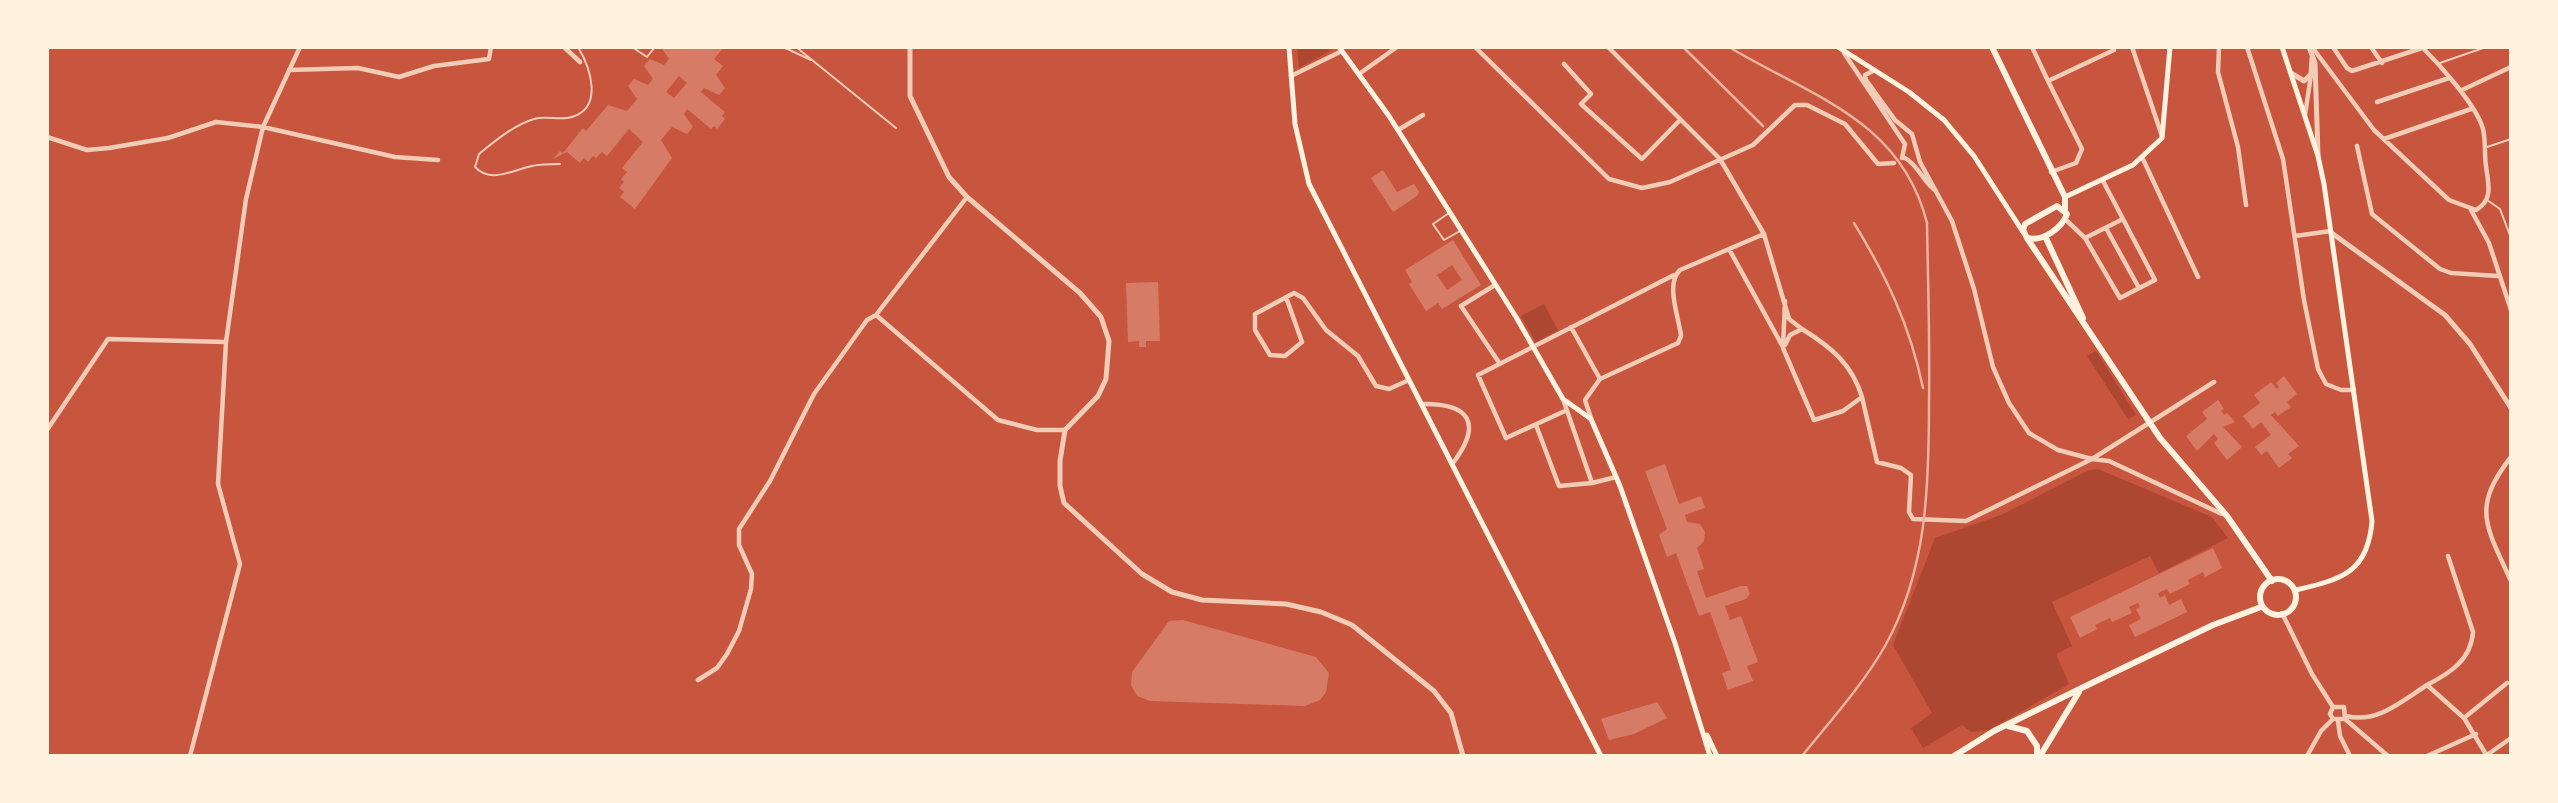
<svg xmlns="http://www.w3.org/2000/svg" width="2558" height="803" viewBox="0 0 2558 803" font-family="'Space Grotesk',sans-serif">
	<style>
		.green { fill: #ae4732 }
		.building { fill: #d67c66; fill-rule: evenodd }
		.lines { fill: none; stroke-linecap: round; stroke-linejoin: round }
		.service { stroke: #f1ccb7; stroke-width: 2 }
		.minor { stroke: #f1ccb7; stroke-width: 4.5 }
		.tertiary { stroke: #f1ccb7; stroke-width: 5 }
		.secondary { stroke: #fff3e0; stroke-width: 5 }
		.primary { stroke: #fff3e0; stroke-width: 6 }
		.rail { stroke: #e9b49f; stroke-width: 2.5 }
	</style>
	<rect width="100%" height="100%" fill="#c8553d"/>
	<path class="green" d="M1297,47H1327L1330,51L1299,68Z
		M1544,304L1558,330L1536,342L1521,316Z
		M2096,351L2136,415L2128,419L2087,356Z
		M2098,469L2212,517L2228,538L2159,573L2150,556L2052,602L2072,646L2056,654L2069,684L1989,730L1971,732L1962,725L1923,748L1911,728L1932,713L1893,645L1935,538L2001,515L2089,470Z"/>
	<path class="building" d="M661,47H724L714,59L723,66L716,75L725,88L719,95L704,88L701,92L725,112L722,116L725,119L717,129L714,126L711,129L687,109L684,114L693,127L687,134L672,127L661,140L672,158L635,209L620,197L624,192L619,188L624,182L621,179L627,172L622,168L643,142L629,129L607,156L602,152L596,158L593,156L588,162L584,158L580,163L567,152L553,159L560,151L563,153L583,128L586,131L608,105L627,111L637,99L628,86L634,79L648,85L653,79L644,66L650,59L664,65L669,59ZM679,76L687,83L674,98L666,92Z
		M1383,170L1397,192L1414,184L1419,192L1417,196L1393,212L1371,178Z
		M1453,240L1481,285L1442,309L1438,303L1426,311L1409,284L1412,282L1405,270ZM1452,265L1462,280L1447,290L1437,275Z
		M1158,282L1160,341H1146V347H1139V341L1128,342L1126,283Z
		M2284,376L2297,394L2287,402L2291,407L2278,416L2275,412L2271,415L2299,446L2288,454L2292,458L2279,468L2267,451L2261,455L2255,447L2271,435L2261,422L2253,429L2243,416L2260,403L2254,395L2271,382L2277,389L2279,387L2276,383Z
		M2218,400L2224,409L2221,411L2224,415L2227,413L2235,422L2223,427L2242,447L2227,460L2214,443L2218,439L2214,434L2197,451L2186,436L2207,419L2202,412Z
		M1665,464L1679,504L1701,496L1705,508L1685,515L1687,522L1700,524L1705,532L1704,541L1697,548L1704,569L1697,571L1706,598L1741,586H1747L1750,594L1746,599L1725,606L1730,620L1741,616L1758,662L1747,666L1753,681L1728,690L1722,673L1731,670L1710,612L1699,616L1676,553L1667,557L1659,535L1667,529L1645,471Z
		M2213,548L2222,568L2205,577L2203,572L2188,580L2190,584L2170,594L2167,589L2158,593L2160,598L2165,595L2169,605L2181,599L2187,612L2135,637L2129,625L2141,619L2136,609L2140,607L2138,603L2129,607L2132,613L2112,622L2110,618L2095,625L2097,629L2080,638L2070,617Z
		M1183,620L1316,657L1329,673L1326,692L1320,700L1305,706L1150,701L1137,696L1131,685L1132,672L1169,621Z
		M1657,702L1667,718L1634,734L1609,740L1601,719Z"/>
	<g class="lines">
		<path class="service" d="M632,47L647,57L655,47
			M783,47L811,60
			M796,47L896,128
			M2440,63L2486,47
			M2487,147L2511,139
			M560,164C551,164 541,164 532,166C512,170 491,184 475,167L479,154C495,141 514,125 534,119C546,115 560,121 572,117C604,107 590,67 578,47
			M2487,200L2500,209L2511,238
			M1449,213L1433,224L1444,240L1460,231"/>
		<path class="minor" d="M564,47L580,62
			M1475,47L1609,179L1642,188L1670,182L1753,145L1795,105H1807L1845,124L1878,164L1894,163
			M1608,47L1720,159L1764,234L1789,319L1802,329
			M2032,47L2048,81L2114,50V47
			M2132,47L2162,136
			M2219,47L2218,72L2238,147L2246,205
			M2247,47L2283,159L2304,300L2318,369L2326,384L2341,390H2354
			M2312,47L2374,130L2449,200L2476,210C2494,200 2488,183 2486,166C2484,153 2486,141 2483,129C2477,106 2439,64 2422,47
			M2333,47L2347,68L2352,71L2422,48
			M2371,47L2382,63
			M1844,53L1905,144L1902,158
			M1564,64L1591,94L1581,104L1642,159L1680,120
			M289,70L358,68L399,77L434,66L489,59L491,47
			M1875,70L1865,75L1866,80L1895,120L1912,134L1920,162L1952,221L1974,289L1993,367L2009,403L2029,433L2058,450L2092,459L2214,382
			M1359,74L1397,47
			M1291,76L1342,51
			M2048,81L2082,149L2076,163L2051,172
			M2462,90L2511,67
			M2377,102L2449,78
			M2305,115L2311,75
			M1398,130L1423,115
			M47,137L87,150L109,148L168,138L216,122L263,127L395,157L438,160
			M2384,139L2471,109
			M2357,146L2372,214L2440,269L2451,273L2498,276
			M1903,157C1917,163 1923,182 1936,191
			M2142,157L2198,277
			M2103,181L2123,219
			M967,197L876,315L998,420L1037,430H1065
			M2471,210L2489,243L2511,310
			M2065,219L2085,238L2120,298L2155,280L2123,219L2085,238
			M2106,228L2139,288
			M2295,236L2331,231
			M1729,249L1783,347
			M1495,285L1461,306L1500,364
			M1286,297L1302,342L1285,356L1270,355L1255,330V314L1294,293L1303,298L1326,330L1358,356L1376,386L1389,389L1409,380
			M1785,301L1783,348L1814,420L1843,411L1862,397L1877,462L1901,468L1911,475L1909,512L1913,519L1966,521L2092,459L2109,461L2222,514
			M1571,327L1600,379
			M1785,345L1790,335L1802,329C1831,347 1852,364 1862,397
			M1563,399L1592,483L1616,477
			M1421,404C1470,403 1483,423 1453,463
			M1565,411L1506,438L1478,375L1674,275
			M1591,418L1585,400L1600,379L1678,343L1681,336C1679,317 1665,284 1680,270L1764,234
			M1536,425L1559,486L1592,483
			M47,430L108,339L226,342
			M2511,457C2471,508 2486,526 2511,581
			M2448,556L2473,632C2471,660 2450,673 2427,685L2464,718L2487,756
			M2282,613L2312,674L2333,707
			M698,680L717,668L727,654L739,631L751,589L752,574L739,545V529L770,481L814,394L867,320L876,315
			M2333,707L2330,714L2333,719H2345
			M2333,707H2344L2345,718
			M2346,716C2377,724 2402,701 2427,685
			M2464,718L2507,683
			M2345,719L2388,756
			M2338,721L2340,736L2350,756
			M2487,755L2511,738
			M190,756L240,564L218,484L226,342L246,199L263,127L300,47
			M2307,756L2321,731L2333,719
			M2427,756L2476,734"/>
		<path class="tertiary" d="M910,47V96L949,177L967,197L1080,293L1101,317L1109,341L1106,379L1098,396L1065,430L1060,461V486L1064,503L1142,574L1172,592L1202,600L1286,604L1321,612L1352,625L1434,691L1451,713L1463,756
			M2309,47L2315,63L2318,155
			M2291,73L2304,81L2311,74L2312,58
			M2333,234L2445,315L2470,344L2511,408"/>
		<path class="secondary" d="M1289,47L1295,124L1309,184L1601,756
			M1339,47L1389,116L1516,317L1563,399L1591,419L1620,486L1675,643L1710,756
			M1838,47L1909,92L1944,120L1974,156L2023,232
			M2282,47L2318,156L2324,184L2372,521C2368,572 2343,579 2296,590
			M2065,197L2133,165L2162,138L2170,47
			M1707,735L1717,756"/>
		<path class="primary" d="M1992,47L2065,197V209
			M2057,206L2067,214C2062,228 2043,242 2027,238L2023,230L2025,224Z
			M2045,236L2083,318
			M2027,238L2160,438L2227,516L2272,581
			M2260 597a18 18 0 1 1 36 0a18 18 0 1 1-36 0Z
			M2008,726L2027,731L2037,746V756
			M1954,756L1994,731L2096,681L2213,625L2261,607
			M2040,756L2079,692"/>
		<path class="rail" d="M1683,47L1763,126
			M1729,47C1810,96 1901,119 1927,223C1928,283 1930,343 1929,403C1929,487 1927,571 1885,646C1862,686 1831,720 1802,756
			M1854,223C1887,277 1910,326 1923,388"/>
	</g>
	<rect width="2558" height="803" fill="none" stroke="#fff3e0" stroke-width="98"/>
</svg>
